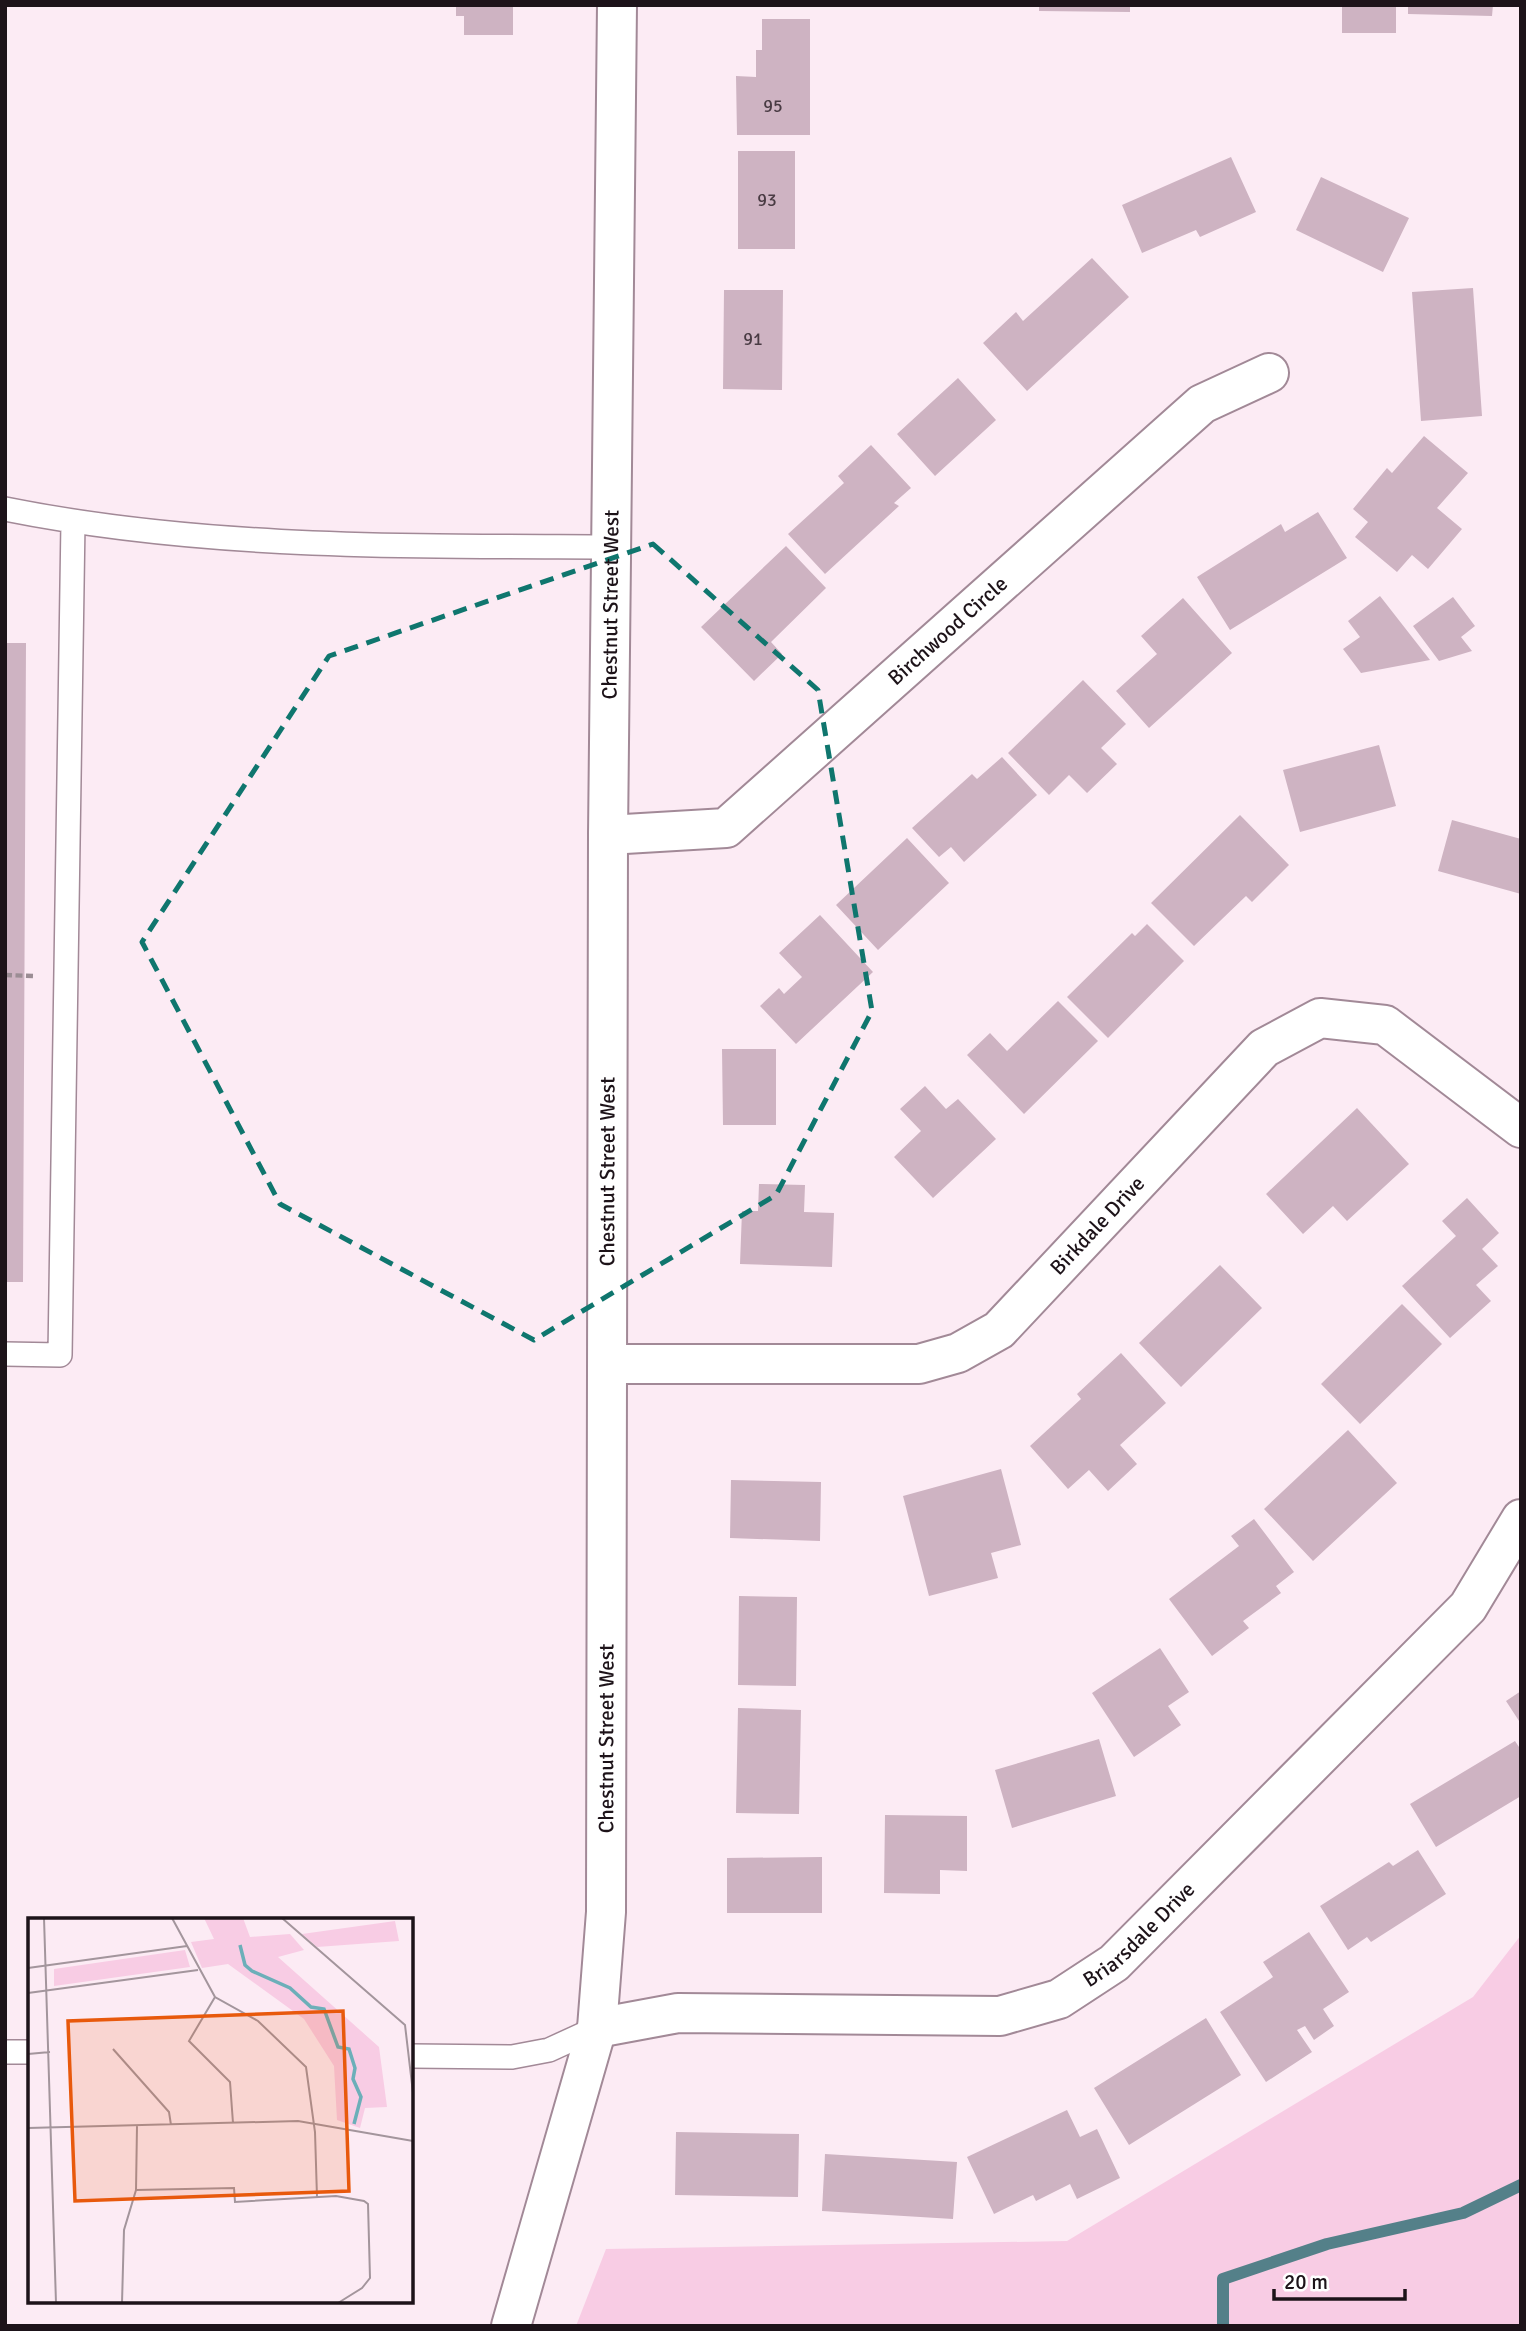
<svg xmlns="http://www.w3.org/2000/svg" width="1526" height="2331" viewBox="0 0 1526 2331" font-family="Signika,sans-serif">
	<style>
		.green { fill: #f8cce4 }
		.lines { fill: none; stroke-linecap: round; stroke-linejoin: round }
		.stream { stroke: #548089; stroke-width: 12 }
		.building { fill: #ceb3c2 }
		.service-casing { stroke: #a28997; stroke-width: 26 }
		.minor-casing { stroke: #a28997; stroke-width: 42 }
		.path { stroke: #9b8d94; stroke-width: 4.5; stroke-dasharray: 7 3.5; stroke-linecap: butt }
		.service { stroke: #fff; stroke-width: 23 }
		.minor { stroke: #fff; stroke-width: 38 }
		.marked { fill: none; stroke: #0f766e; stroke-width: 5; stroke-dasharray: 14 9; stroke-linejoin: round }
		.labels { text-anchor: middle; stroke-width: 7; stroke-linejoin: round; paint-order: stroke }
		.number-label { font-size: 18px; fill: #493b43 }
		.street-label { font-size: 21px; fill: #1d1319; stroke: #fff }
		.inset-river { fill: none; stroke: #6cafb9; stroke-width: 3.5 }
		.inset-road { fill: none; stroke: #a3959c; stroke-width: 2 }
		.view { fill: #e8590c; fill-opacity: 0.15; stroke: #e8590c; stroke-width: 3.5 }
		.inset-edge { fill: none; stroke: #1d1319; stroke-width: 3.5 }
	</style>
	<rect width="100%" height="100%" fill="#fcebf4"/>
	<path class="green" d="M1521,1935V2323L1518,2326H576L606,2249L1067,2241L1473,1997Z"/>
	<g class="lines">
		<path class="stream" d="M1223,2326V2279L1327,2244L1463,2213L1521,2185"/>
	</g>
	<path class="building" d="M456,5H513V35H464V16H456Z
		M1039,5H1130V12L1039,11Z
		M1342,5H1396V33H1342Z
		M1408,5H1493L1492,16L1408,14Z
		M762,19H810V135H737L736,76L756,77V50H762Z
		M738,151H795V249H738Z
		M1231,157L1256,212L1200,237L1196,230L1142,253L1122,205Z
		M1321,177L1409,218L1383,272L1296,230Z
		M1092,258L1129,297L1027,391L983,343L1016,312L1023,321Z
		M1473,288L1482,416L1421,421L1412,292Z
		M724,290H783L782,390L723,389Z
		M958,378L996,420L935,476L897,434Z
		M1424,436L1468,473L1437,508L1462,529L1428,569L1412,555L1397,572L1355,537L1368,522L1353,509L1387,468L1392,473Z
		M871,445L911,488L894,503L899,506L825,574L788,534L844,483L838,476Z
		M1318,512L1347,558L1230,630L1197,577L1281,524L1285,532Z
		M786,546L826,588L771,642L782,654L754,681L701,627Z
		M1380,596L1430,660L1361,673L1343,649L1360,637L1348,621Z
		M1453,597L1475,626L1461,637L1472,651L1439,661L1413,626Z
		M1183,598L1232,653L1149,728L1116,691L1157,654L1141,636Z
		M5,643H26L23,1282H5Z
		M1083,680L1126,724L1101,748L1117,764L1087,793L1069,775L1049,795L1008,753Z
		M1379,745L1396,806L1300,832L1283,770Z
		M1002,757L1037,795L964,862L951,847L939,857L912,828L972,774L977,779Z
		M1240,815L1289,865L1252,902L1246,896L1194,946L1151,903Z
		M1452,820L1521,839V894L1438,871Z
		M907,838L949,883L878,950L836,905Z
		M820,915L873,972L796,1044L760,1006L779,988L784,994L802,977L779,953Z
		M1147,924L1184,961L1108,1038L1067,997L1132,933L1135,936Z
		M1058,1001L1098,1041L1024,1114L967,1055L990,1033L1007,1051Z
		M722,1049H776V1125H723Z
		M925,1086L946,1109L958,1099L996,1139L933,1198L894,1157L921,1131L900,1109Z
		M1357,1108L1409,1164L1347,1221L1333,1206L1303,1234L1266,1194Z
		M759,1184L805,1185L804,1212L834,1213L832,1267L740,1264L742,1211H758Z
		M1467,1198L1499,1233L1482,1249L1498,1266L1476,1285L1491,1301L1450,1338L1402,1286L1456,1236L1442,1221Z
		M1220,1265L1262,1308L1181,1387L1139,1343Z
		M1402,1304L1442,1344L1360,1424L1321,1384Z
		M1121,1353L1166,1403L1120,1445L1137,1464L1108,1491L1089,1470L1068,1489L1030,1446L1081,1399L1077,1394Z
		M1348,1430L1397,1483L1313,1561L1264,1509Z
		M1001,1469L1021,1545L991,1553L998,1578L929,1596L903,1496Z
		M731,1480L821,1482L820,1541L730,1538Z
		M1254,1519L1294,1572L1276,1586L1281,1593L1243,1621L1249,1628L1212,1656L1169,1599L1239,1546L1231,1536Z
		M739,1596L797,1597L796,1686L738,1685Z
		M1160,1648L1189,1692L1168,1706L1181,1725L1134,1757L1092,1693Z
		M1521,1691V1724L1506,1701Z
		M738,1708L801,1710L799,1814L736,1813Z
		M1099,1739L1116,1796L1012,1828L995,1770Z
		M1515,1741L1521,1750V1796L1436,1847L1410,1804Z
		M885,1815L967,1816V1871L940,1870V1894L884,1893Z
		M1418,1850L1446,1894L1371,1942L1367,1937L1348,1950L1320,1906L1389,1862L1393,1866Z
		M822,1857V1913H727V1858Z
		M1309,1932L1349,1992L1323,2009L1334,2026L1314,2040L1305,2026L1297,2030L1312,2052L1266,2082L1220,2012L1273,1977L1263,1962Z
		M1206,2018L1241,2075L1129,2145L1094,2088Z
		M1067,2110L1080,2137L1097,2129L1120,2178L1077,2199L1070,2184L1036,2201L1033,2195L994,2214L967,2157Z
		M676,2132L799,2134L798,2197L675,2195Z
		M825,2154L957,2162L953,2219L822,2211Z"/>
	<g class="lines">
		<g class="service-casing">
			<path id="service" d="M5,509C204,549 408,546 610,547
				M5,1354L60,1355L73,522
				M5,2052H30
				M411,2056L512,2057L549,2050L597,2028"/>
		</g>
		<g class="minor-casing">
			<g id="minor">
				<path id="s1" d="M608,835L726,828L1202,404L1269,373"/>
				<path id="s2" d="M608,1364H919L958,1353L999,1330L1264,1048L1320,1018L1385,1025L1521,1128"/>
				<path id="s3" d="M597,2028L678,2013L1000,2016L1059,1999L1114,1963L1468,1607L1521,1519"/>
				<path id="s4" d="M511,2326L597,2028L606,1912L608,835L617,5"/>
			</g>
		</g>
		<path class="path" d="M5,975L33,976"/>
		<use href="#service" class="service"/>
		<use href="#minor" class="minor"/>
	</g>
	<path class="marked" d="M653,544L818,690L872,1011L776,1195L534,1340L280,1204L142,942L329,656Z"/>
	<g class="labels">
		<g class="number-label">
			<text x="773" y="112">95</text>
			<text x="767" y="206">93</text>
			<text x="753" y="345">91</text>
		</g>
		<g class="street-label">
			<text dy="7" stroke="none"><textPath href="#s4" startOffset="1734">Chestnut Street West</textPath></text>
			<text dy="7" stroke="none"><textPath href="#s1" startOffset="415">Birchwood Circle</textPath></text>
			<text dy="7" stroke="none"><textPath href="#s4" startOffset="1167">Chestnut Street West</textPath></text>
			<text dy="7" stroke="none"><textPath href="#s2" startOffset="542">Birkdale Drive</textPath></text>
			<text dy="7" stroke="none"><textPath href="#s4" startOffset="600">Chestnut Street West</textPath></text>
			<text dy="7" stroke="none"><textPath href="#s3" startOffset="569">Briarsdale Drive</textPath></text>
		</g>
	</g>
	<g transform="translate(28 1918)">
		<rect width="385" height="385" fill="#fcebf4"/>
		<path d="M176,0H215L222,19L262,16L276,32L250,39L351,129L359,189L337,190L332,210L309,202L306,148L276,101L200,46L174,50L163,24L186,21ZM367,3L371,23L289,29L274,16ZM157,32L162,49L26,68V51Z" fill="#f8cce4"/>
		<path class="inset-river" d="M212,27L217,47L224,53L262,70L283,89L296,91L310,129L321,131L327,150L325,161L333,179L326,206"/>
		<path class="inset-road" d="M16,0L28,385M144,0L187,79L230,103L278,149L287,214L289,279M254,0L377,107L385,175M0,50L159,28M0,75L170,52M187,79L161,123L202,164L205,205M85,131L141,194L143,207M0,136L22,134M0,210L270,203L385,223M108,272L206,270L207,284L308,278L336,283L340,286L342,360L334,370L310,385M94,385L96,312L108,272L109,208"/>
		<path class="view" d="M315,93L321,273L47,283L40,103Z"/>
		<rect width="385" height="385" class="inset-edge"/>
	</g>
	<rect width="1526" height="2331" fill="none" stroke="#1d1319" stroke-width="14"/>
	<path d="M1274 2289v10h131v-10" fill="none" stroke="#1d1319" stroke-width="3.5"/>
	<text x="1284" y="2289" font-size="21" fill="#1d1319" stroke="#ffffff" stroke-width="5" paint-order="stroke">20 m</text>
</svg>
